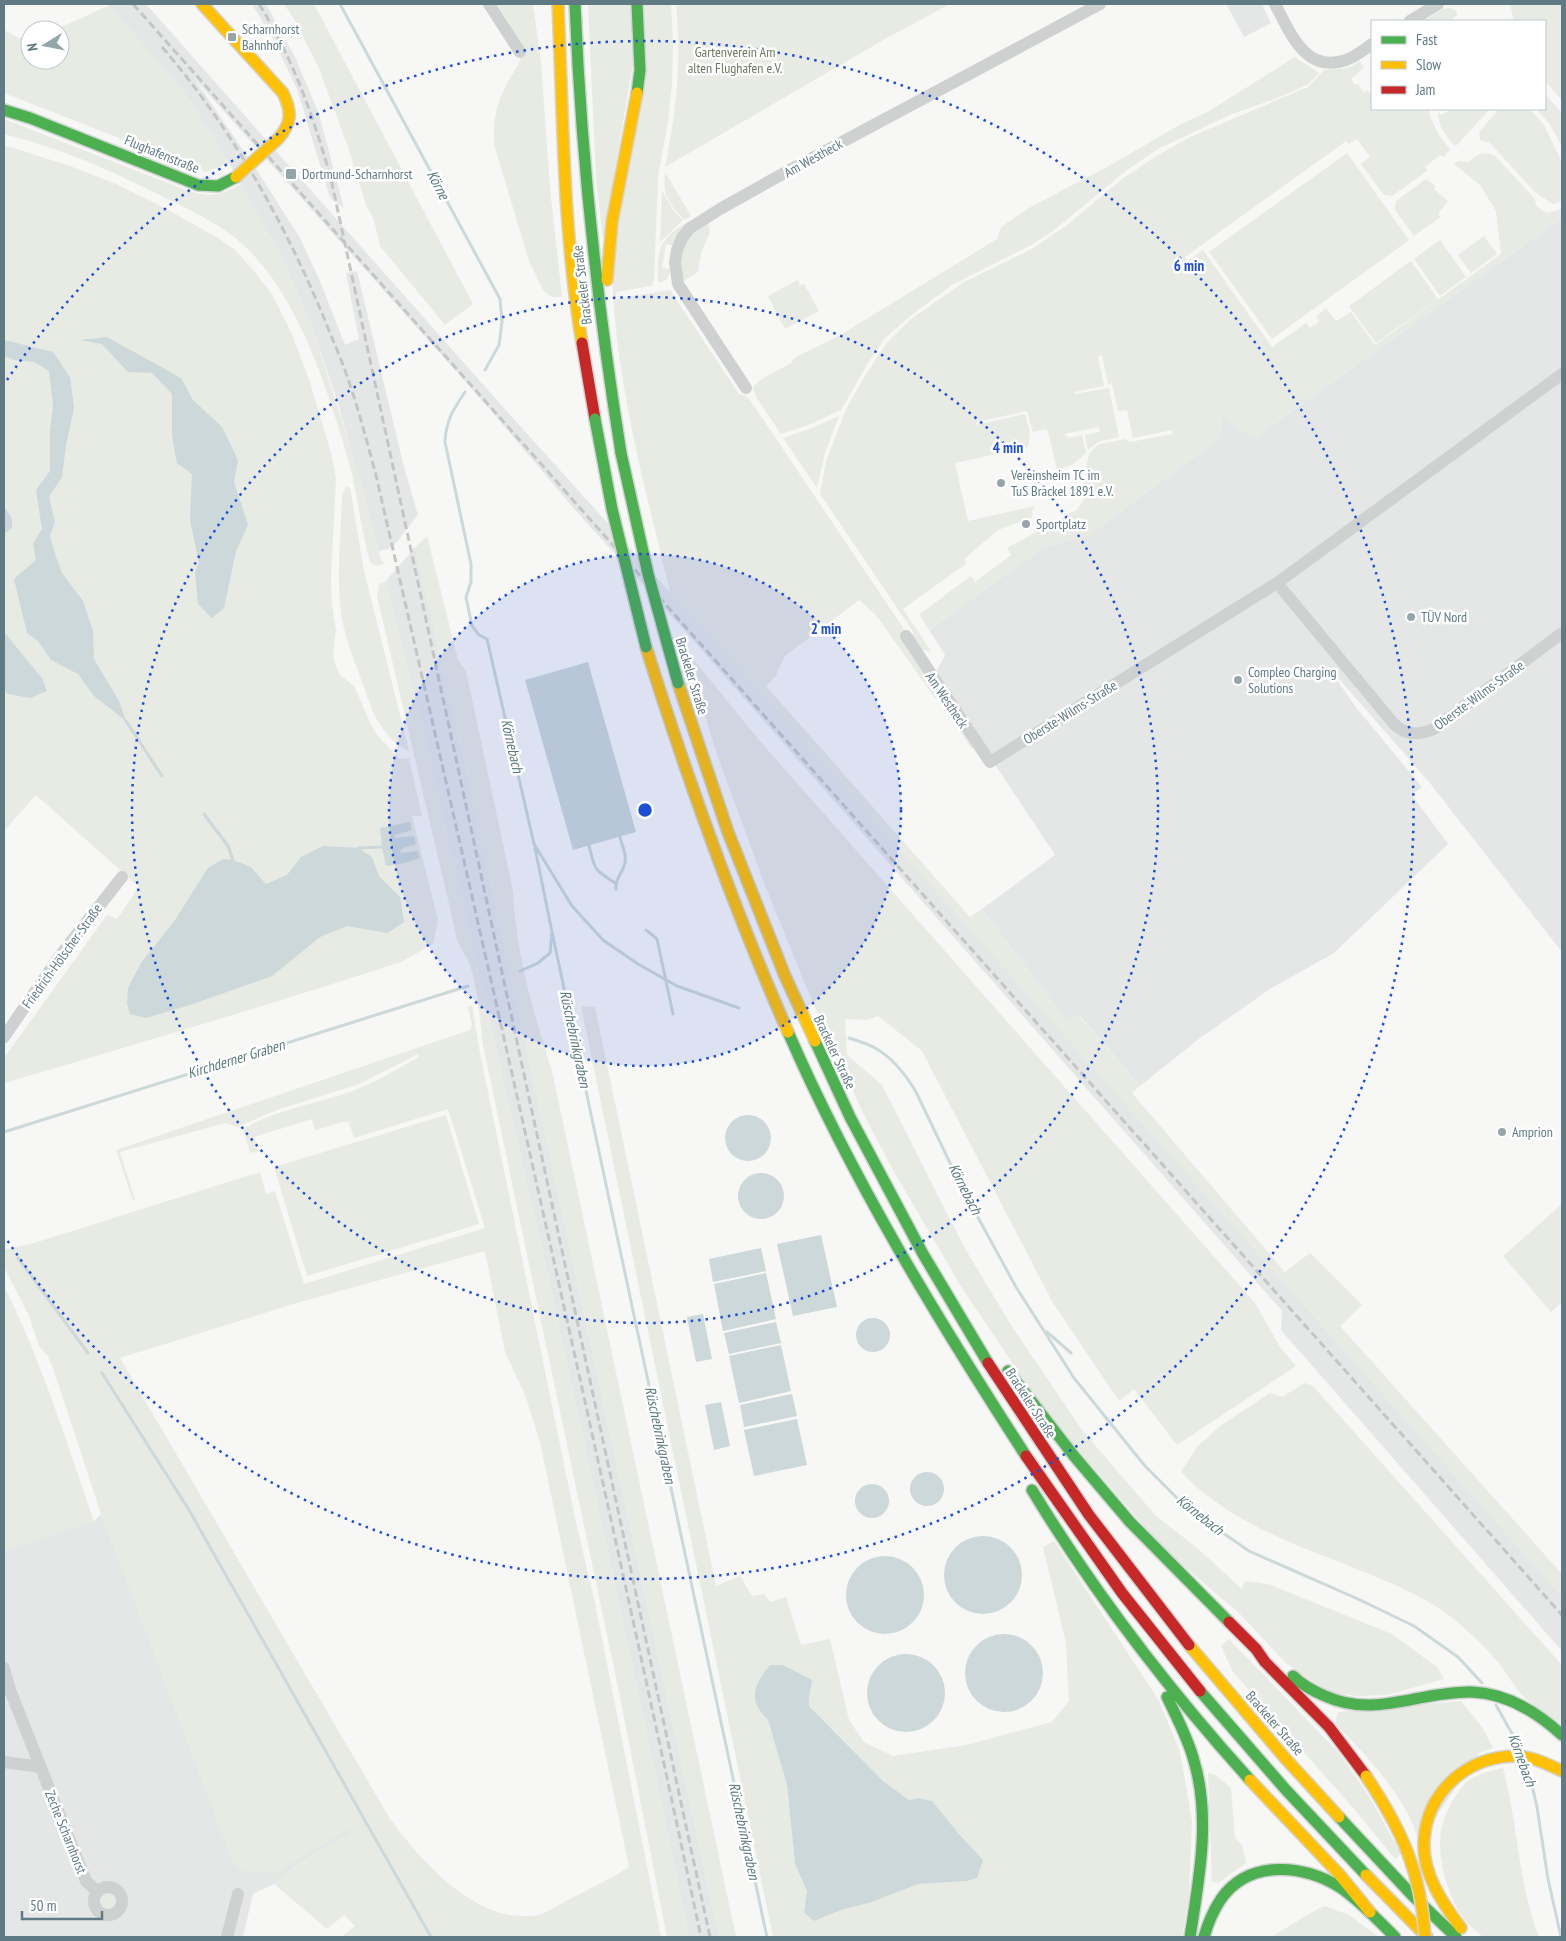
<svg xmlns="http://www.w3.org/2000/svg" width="1566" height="1941" viewBox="0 0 1566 1941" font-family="'PT Sans Narrow',sans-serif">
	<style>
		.built { fill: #e5e7e7 }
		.green { fill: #e8eae4; fill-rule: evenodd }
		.water { fill: #ccd8d9 }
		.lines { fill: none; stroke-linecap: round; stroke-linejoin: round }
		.stream { stroke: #ccd8d9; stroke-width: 3 }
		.fast-casing { stroke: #d2d4d4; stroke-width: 14 }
		.slow-casing { stroke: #d2d4d4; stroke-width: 14 }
		.jam-casing { stroke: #d2d4d4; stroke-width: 14 }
		.street { stroke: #cfd1d1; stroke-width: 12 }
		.fast { stroke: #4caf50; stroke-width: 11 }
		.slow { stroke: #ffc107; stroke-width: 11 }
		.jam { stroke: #c62828; stroke-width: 11 }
		.rail { stroke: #c4c6c6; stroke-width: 3; stroke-dasharray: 8 4; stroke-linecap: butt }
		.fast-bridge-casing { stroke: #d2d4d4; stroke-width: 14; stroke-linecap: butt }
		.slow-bridge-casing { stroke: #d2d4d4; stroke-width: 14; stroke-linecap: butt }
		.fast-bridge { stroke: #4caf50; stroke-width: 11 }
		.slow-bridge { stroke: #ffc107; stroke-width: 11 }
		.ring { fill: none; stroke: #1d4ed8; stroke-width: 2.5; stroke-dasharray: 2.5 5 }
		.poi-dot { fill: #95a6ab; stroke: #fff; stroke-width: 2 }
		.labels { text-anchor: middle; stroke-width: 5; stroke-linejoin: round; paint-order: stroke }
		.poi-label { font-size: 14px; fill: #607a83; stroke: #fff; text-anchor: start }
		.park-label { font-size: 14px; fill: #6a7a60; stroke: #fff }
		.street-label { font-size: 14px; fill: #607a83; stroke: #fff }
		.water-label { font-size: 15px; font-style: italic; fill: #5b7b7d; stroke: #fff }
		.centre { fill: #1d4ed8; stroke: #fff; stroke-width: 2.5 }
		.ring-label { font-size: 15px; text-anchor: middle; font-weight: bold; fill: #1d4ed8; stroke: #fff; stroke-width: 5; stroke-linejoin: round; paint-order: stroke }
	</style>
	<rect width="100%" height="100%" fill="#f7f7f6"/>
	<path class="built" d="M107,4H146L495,398L776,710L1562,1596V1651L1281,1330L1282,1311L685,631L576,511L487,406L194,78L258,172L300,238L320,281L345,345L359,339L346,273L357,271L403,463L418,515L396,543L388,549L379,551L337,400L313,329L283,260L229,163L184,92Z
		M252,4H266L295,57L319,114L344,208L330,198L297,89L274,41Z
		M1226,4H1262L1271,23L1244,37Z
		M1562,218V952L1429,782L1326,664L1355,706L1422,787L1412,795L1448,844L1334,953L1270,989L1200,1038L1140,1086L1080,1016L1067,1021L982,909L1055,855L935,674L945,655L929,630L1044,547L1087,536L1218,440L1222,416L1254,438Z
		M415,547L458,731L719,1937H689L645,1725L545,1262L413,688L386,581Z
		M149,1471L356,1830L300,1863L274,1884L253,1894L243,1937H4V1549L94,1521Z"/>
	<path class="green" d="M284,4H314L473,304L445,325L380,246L374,220L366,205L348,147L318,66L294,19Z
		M497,4H533L541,63L550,189L562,297H552L543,290L529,261L495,148C492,128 495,108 504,90C511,74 521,65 524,47Z
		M588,4H632L635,51L603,240L596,177Z
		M643,4H671L673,42L672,86L668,121L658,177L654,280L651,286L616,292V299L670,290L739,394L744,395L750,400L906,632L974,748L972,749L937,697L935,698L876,615L859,600L785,656L775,677L766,686L970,917L982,909L1067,1021L1079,1016L1140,1086L1132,1093L1285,1272L1310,1253L1362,1305L1340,1326L1562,1574V1596L670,592C645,487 615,380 612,271Z
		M676,4H950L885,39L665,167C676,113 682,59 676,4Z
		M1510,4H1562V100L1545,81V21H1514Z
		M108,6L127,25L184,92L229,163L206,172L4,93V30L19,38L30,35V60H60V30H49L66,25Z
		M1450,8L1455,10L1458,15L1449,21H1423L1443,9Z
		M1295,57L1319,73L1307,85L1275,99L1232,114L1158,149L1127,170L1053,231L1033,244L952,285L914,313L886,337L868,363L841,410L811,424L781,434L756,397L753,387L762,379L791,363L796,357L837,337L997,239L1001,227L1029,208L1116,162L1181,124L1206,113Z
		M1360,61L1364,68L1351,79L1354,84L1359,85L1364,93L1367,90L1370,94L1372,93V109H1429L1431,119L1439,135L1450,149L1444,157L1440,155L1425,167L1427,171L1392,196L1384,195L1361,164L1370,157L1357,139L1349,144L1346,141L1185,257L1188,261L1203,250L1272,347L1306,323L1310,328L1319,322L1316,316L1326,308L1336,321L1351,312L1375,345L1501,254L1496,211L1480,185L1454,164L1458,161L1468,162C1478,155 1483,150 1495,156L1535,199L1536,206L1546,213L1562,209V218L1254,438L1222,416L1218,440L1087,536L1044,547L929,630L920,615L921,613L971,576L975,582L1011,555L1007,548L1078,509L1085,496L1086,468L1089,454L1094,448L1100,444L1125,439L1130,442L1173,434L1172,430L1133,438L1127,410L1118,411L1112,383L1108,384L1102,355L1098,356L1104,386L1074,392L1075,394L1109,388L1119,437L1098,442L1088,450L1085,435L1100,432L1099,427L1060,435H1067L1068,438L1082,435L1086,453L1072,465L1057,470L1048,431L1046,429L1033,432L1027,411L976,422L977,425L1025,414L1030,433L1028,447L955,463L968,521L1035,506L1032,512L1033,517L998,530L964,559L966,564L903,609L931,651L922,650L910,636L914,633L820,494L826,461L847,407L865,376L886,344L911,319L964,282L1032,249L1067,225L1122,179L1158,155L1190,137L1308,87L1324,70L1348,68Z
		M1545,94L1562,113V147L1549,123L1536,109H1545Z
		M1453,109H1490L1457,145H1454C1446,136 1439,127 1438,114L1440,113L1441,115Z
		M1499,109H1530L1544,125L1562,162V201L1554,204L1551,203L1535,192L1490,143L1480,140L1479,132Z
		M4,119L191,192C214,197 221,195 241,184L283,260L313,329L359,475L381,560L385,563L376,566L370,562C361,530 358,497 350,466C329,392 296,285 234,237C211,219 178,204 151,191C104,167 56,147 4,134Z
		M4,145L70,166L114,183L161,206L218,238L235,250L255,272L273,296L291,332L309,379L331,453L336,479L331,578L332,605L336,630L333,656L336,666L340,675L354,686L371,725L378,736L400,759L409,758L422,816H412L438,920L433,944L401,962C269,1005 137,1044 4,1083V1058L107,915L117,919L139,887L36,795L4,831Z
		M1347,153L1409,240L1272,339L1209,252Z
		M665,172L691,216L685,220C668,203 663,196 665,172Z
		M1426,179L1436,186L1434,189L1448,201L1438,214L1441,217L1414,236L1395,210L1396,201Z
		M663,192L673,210L683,220L660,242L662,193Z
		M688,222L689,223L674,246L666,244L662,268L671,269L667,279L659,283C657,278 658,272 658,267C657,244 669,232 688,222Z
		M708,222L710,232L701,253L698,272L683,281C677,251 683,239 708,222Z
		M1484,236L1497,254L1471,273L1458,255Z
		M1440,240L1466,277L1440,296L1414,259Z
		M1411,261L1438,299L1376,343L1349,306Z
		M798,280L800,285L804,284L819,311L785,329L768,296Z
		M839,416L825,453L817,488L783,438L812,428Z
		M346,486L350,488L364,571L409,751C397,746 388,737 381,726C372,713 368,698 363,684C353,658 342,631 340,603C337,568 341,531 342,496Z
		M427,536L458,660L466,671L513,891C516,953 533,1012 552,1071L736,1937H719L713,1909L458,731L415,547Z
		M386,581L413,688L545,1262L645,1725L689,1937H667L619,1692L483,1045C480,1019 478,993 471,968C467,954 456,945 455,930L377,596L379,584Z
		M685,649L759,740L1255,1303L1280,1347L1296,1366L1177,1445L1134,1389L1119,1401L1053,1303L922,1051L878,1016L867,1020L845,1019L847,1055L882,1085L964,1247L1011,1325L1082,1430L1156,1516L1196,1547L1242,1589L1245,1581L1268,1584L1392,1634L1438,1668L1444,1679L1387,1695L1357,1696L1331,1692L1304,1676L1286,1663L1240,1614L1166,1551L1046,1413L962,1288L893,1170L863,1113L809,994L764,883L716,752Z
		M472,1006L480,1053L575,1518L595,1603L661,1937H341L355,1926L344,1915L327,1929L274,1884L300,1863L355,1830L345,1831L293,1862L282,1871L275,1873L245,1871L239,1869L232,1860L101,1514L52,1365L47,1355L39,1346L29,1316L4,1267V1250L34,1243L260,1172L266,1194L275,1191L304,1284L485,1228L448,1109L354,1138L349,1122H342L315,1130L312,1119L254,1137L258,1151L250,1153L243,1129C275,1110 314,1104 350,1092C374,1083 397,1069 419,1057L418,1054L359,1084L277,1110L237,1127L225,1123L120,1152L135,1200L133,1201L116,1150L470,1030L472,1025L468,1007ZM485,1251L505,1352L525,1395L540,1442L629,1867C609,1880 587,1890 566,1901C558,1905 547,1913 539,1915C477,1926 423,1863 390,1819L120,1358L300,1302Z
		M581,1006L595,1007L716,1586L740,1576L752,1596L764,1594L770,1602L786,1597L801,1645L830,1639L849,1720L864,1742L893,1756L966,1745L1052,1722L1069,1701L1066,1643L1043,1547L1054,1541L1158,1699L1180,1751L1192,1821L1189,1896L1182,1937H773ZM783,1665L811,1680C811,1689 808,1697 809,1706L883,1781L909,1800L919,1798L932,1801L959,1834L983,1860L967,1881L918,1884L872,1902L841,1910L814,1921L804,1913L807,1891L795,1864L787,1785L768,1720Z
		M446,1115L479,1224L307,1276L274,1167Z
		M1562,1204V1302L1551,1312L1503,1256Z
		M4,1286C42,1362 66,1441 94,1521L4,1551Z
		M1305,1383L1313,1386L1562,1665V1724C1550,1715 1533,1706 1522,1695C1513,1685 1506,1672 1497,1661C1481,1642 1453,1616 1432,1604C1349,1556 1250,1544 1181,1472L1197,1447L1220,1426L1270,1393L1282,1397Z
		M1229,1639L1338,1752L1369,1796L1401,1854L1395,1859L1355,1810L1233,1672L1221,1646Z
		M1461,1701L1482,1727L1493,1748L1479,1753L1419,1842C1406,1795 1367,1757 1335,1723L1338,1712Z
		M1503,1768C1518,1824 1518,1884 1539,1937H1483C1475,1930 1464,1921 1459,1912C1446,1889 1437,1856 1441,1830C1444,1815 1454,1796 1464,1785C1472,1775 1490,1771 1503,1768Z
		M1208,1773L1214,1774L1231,1788L1235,1838L1242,1845L1246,1863L1218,1883L1212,1881Z
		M105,1893C114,1896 123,1901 113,1910L104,1909L98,1897Z
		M1325,1906L1349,1915L1379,1937H1271L1316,1910Z"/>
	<path class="water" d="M107,337L181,378L193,400L222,427L238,460L234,482L248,525L236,551L224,608L212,618L198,604L195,572L199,563L190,520L192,474L177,463L172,436V394L152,373L128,372L102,344L80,340Z
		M4,340L53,352L70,377L74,408L66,445L62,477L49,497L55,522L50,536L55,554L62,573L83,601L93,631L94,659L119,701L126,721L94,696L78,674L51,660L38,641L27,633L14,579L36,560L33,544L42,529L36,490L50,471V432L53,405L49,371L34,362L15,360L4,356Z
		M4,506L12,519V528L4,534Z
		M4,632L42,678L47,691L30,698L8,694L4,690Z
		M588,662L636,832L573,850L525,680Z
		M410,822L412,830L395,835V838L414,836L416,844L401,849L400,853L418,851L420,858L404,863L386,866L382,847L380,828Z
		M323,846L358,848L372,857L379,876L400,897L404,922L387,933L347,926L320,937L272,976L193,1004L146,1018L130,1014L127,1004L128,988L141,963L175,920L208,868L223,859L233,860L251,867L266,884L287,875L301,857Z
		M725 1138a23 23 0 1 1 46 0a23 23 0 1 1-46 0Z
		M738 1196a23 23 0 1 1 46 0a23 23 0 1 1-46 0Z
		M821,1235L837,1307L793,1316L777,1244Z
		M761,1248L766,1271L713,1282L709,1259Z
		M766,1273L776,1319L723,1331L714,1284Z
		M703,1314L712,1359L696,1362L687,1317Z
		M856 1335a17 17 0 1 1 34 0a17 17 0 1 1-34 0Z
		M776,1322L781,1343L729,1354L724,1333Z
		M781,1345L791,1391L739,1403L729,1356Z
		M792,1394L797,1416L744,1427L740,1405Z
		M721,1402L730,1446L714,1450L705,1405Z
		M797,1419L807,1465L754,1476L744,1430Z
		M910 1489a17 17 0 1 1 34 0a17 17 0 1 1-34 0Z
		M855 1501a17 17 0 1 1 34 0a17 17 0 1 1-34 0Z
		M944 1575a39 39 0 1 1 78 0a39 39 0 1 1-78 0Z
		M846 1595a39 39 0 1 1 78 0a39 39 0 1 1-78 0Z
		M965 1673a39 39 0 1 1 78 0a39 39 0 1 1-78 0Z
		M867 1693a39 39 0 1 1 78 0a39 39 0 1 1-78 0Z
		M770,1665H783L812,1680C811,1689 808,1697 809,1706L883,1781L909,1800L919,1798L932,1801L959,1834L983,1860L977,1878L967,1881L918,1884L872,1902L841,1910L814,1921L804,1913L807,1891L795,1864L787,1785L768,1720C747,1700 754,1685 770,1665Z"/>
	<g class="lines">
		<path class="stream" d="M340,4L500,299L502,322L499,345L485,370
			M465,392C453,410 446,420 445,442L471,564V582L466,597L472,626L479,635L487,639L534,844L572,906L603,940L638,964L677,986L739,1008
			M126,721L162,776
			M204,814L228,846L233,860
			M589,846C596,872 593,868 615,883
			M358,848L382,847
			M616,889C615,879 621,875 624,866C628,857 622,846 620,837
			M646,930L657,939L673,1014
			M552,932L767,1937
			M520,971L538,963L550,953L552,932L535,848
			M849,1038C858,1041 868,1044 875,1048C893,1058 906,1075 916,1092L963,1190L1016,1287L1074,1378L1145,1466L1187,1508L1249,1551L1358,1599L1414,1626L1458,1657L1482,1683
			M4,1132L468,986
			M18,1258L88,1353
			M1047,1332L1071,1353
			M102,1373L189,1510L431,1937
			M1496,1705L1520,1748
			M1528,1768L1537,1807L1548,1879L1561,1937"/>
		<g class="fast-casing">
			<path id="fast" d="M575,4C581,155 597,304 621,453
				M637,4L640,70L637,93
				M4,110L30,118L198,185L218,186L236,177
				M788,1032C853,1181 938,1320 1026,1456
				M815,1041L850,1117L923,1254L988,1363
				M1008,1371L1074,1456L1130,1522L1229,1622
				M1032,1490C1095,1594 1169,1690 1250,1780
				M1293,1676C1302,1685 1313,1691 1325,1696C1376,1719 1419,1691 1471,1692C1506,1693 1537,1712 1562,1735
				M1200,1691L1286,1790L1366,1875
				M1167,1697C1177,1718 1188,1738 1194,1761C1211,1818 1199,1879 1190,1937
				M1339,1817L1412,1895L1456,1937
				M1204,1937C1208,1923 1213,1911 1221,1899C1249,1859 1305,1864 1341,1888C1361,1902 1378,1920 1395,1937"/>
		</g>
		<g class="slow-casing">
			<path id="slow" d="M202,4L283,93C292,112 292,123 278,139
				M558,4C563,117 563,231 582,343
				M607,280L612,222L637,93
				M646,647C687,778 733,907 788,1032
				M678,683L728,832L785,976L815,1041
				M1189,1645L1285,1758L1339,1817
				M1250,1780L1339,1874L1370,1912
				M1366,1875L1427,1937
				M1461,1928C1443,1904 1422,1873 1424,1841C1427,1792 1466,1757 1515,1756C1532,1756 1547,1764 1562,1771"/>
		</g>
		<g class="jam-casing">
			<path id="jam" d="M582,343L595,419
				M988,1363L1089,1515L1189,1645
				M1026,1456L1122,1593L1200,1691
				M1229,1622L1256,1649L1265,1662L1329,1727L1366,1776"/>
		</g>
		<path class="street" d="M489,4L520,52
			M1275,4C1290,32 1305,74 1346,60C1355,57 1364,50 1372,44
			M1410,21L1438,4
			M1562,374L1277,583L1394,724C1407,736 1419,735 1434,729L1562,633
			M746,388L678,284L675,262L677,250L682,238L690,228L720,209L786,172L1100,4
			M906,636L990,762L1277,583
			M4,1037L59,957L122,877
			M4,1668L10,1690L86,1881L98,1892
			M4,1762L41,1767
			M94 1901a14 14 0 1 1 28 0a14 14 0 1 1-28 0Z
			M227,1937L238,1894"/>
		<use href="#fast" class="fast"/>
		<use href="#slow" class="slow"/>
		<use href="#jam" class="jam"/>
		<path class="rail" d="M133,4L1562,1615
			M259,4C293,58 314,118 331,179L710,1937
			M162,47C232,128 286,225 326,323C333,341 341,358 347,376C358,407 366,439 375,471C487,959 597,1447 701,1937"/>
		<g class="fast-bridge-casing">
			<path id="fast-bridge" d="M595,419L612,509L646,647
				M621,453L648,574L678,683"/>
		</g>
		<g class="slow-bridge-casing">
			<path id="slow-bridge" d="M236,177L278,139
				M1366,1776C1402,1830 1421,1872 1425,1937"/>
		</g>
		<use href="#fast-bridge" class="fast-bridge"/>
		<use href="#slow-bridge" class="slow-bridge"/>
	</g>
	<circle cx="645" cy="810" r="256" fill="#1d4ed8" fill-opacity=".12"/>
	<g class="ring">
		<circle cx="645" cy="810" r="256"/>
		<circle cx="645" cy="810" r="513"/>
		<path d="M7 380A769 769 0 1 1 7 1240"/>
	</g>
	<g class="poi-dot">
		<rect x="227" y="32" width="10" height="10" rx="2.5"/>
		<rect x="285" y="168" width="12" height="12" rx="2.5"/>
		<circle cx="1001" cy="483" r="5"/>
		<circle cx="1026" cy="524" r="5"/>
		<circle cx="1411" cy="617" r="5"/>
		<circle cx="1238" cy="680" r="5"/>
		<circle cx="1502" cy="1132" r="5"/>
	</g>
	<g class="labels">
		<g class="poi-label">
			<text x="242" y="34">Scharnhorst<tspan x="242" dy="16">Bahnhof</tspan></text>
			<text x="302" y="179">Dortmund-Scharnhorst</text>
			<text x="1011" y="480">Vereinsheim TC im<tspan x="1011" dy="16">TuS Brackel 1891 e.V.</tspan></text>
			<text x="1036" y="529">Sportplatz</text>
			<text x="1421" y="622">TÜV Nord</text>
			<text x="1248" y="677">Compleo Charging<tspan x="1248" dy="16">Solutions</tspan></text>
			<text x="1512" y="1137">Amprion</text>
		</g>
		<g class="park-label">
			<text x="735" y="57">Gartenverein Am<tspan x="735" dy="16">alten Flughafen e.V.</tspan></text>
		</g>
		<g class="street-label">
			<text transform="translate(162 154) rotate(22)" y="5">Flughafenstraße</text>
			<text transform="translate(813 158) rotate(-29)" y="5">Am Westheck</text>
			<text transform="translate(582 285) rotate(-97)" y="5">Brackeler Straße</text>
			<text transform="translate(692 676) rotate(73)" y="5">Brackeler Straße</text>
			<text transform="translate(1479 695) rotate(-36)" y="5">Oberste-Wilms-Straße</text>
			<text transform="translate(947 700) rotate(56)" y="5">Am Westheck</text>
			<text transform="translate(1070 712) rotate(-32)" y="5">Oberste-Wilms-Straße</text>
			<text transform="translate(62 956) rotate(-54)" y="5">Friedrich-Hölscher-Straße</text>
			<text transform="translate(835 1052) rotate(65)" y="5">Brackeler Straße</text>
			<text transform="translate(1031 1403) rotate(57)" y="5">Brackeler Straße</text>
			<text transform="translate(1275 1723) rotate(49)" y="5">Brackeler Straße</text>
			<text transform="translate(66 1832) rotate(68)" y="5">Zeche Scharnhorst</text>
		</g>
		<g class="water-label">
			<text transform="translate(438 185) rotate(62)" y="5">Körne</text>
			<text transform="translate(512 746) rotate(77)" y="5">Körnebach</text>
			<text transform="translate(575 1039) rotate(78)" y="5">Rüschebrinkgraben</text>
			<text transform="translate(236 1059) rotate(-17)" y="5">Kirchderner Graben</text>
			<text transform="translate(965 1189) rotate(63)" y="5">Körnebach</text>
			<text transform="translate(660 1435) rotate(78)" y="5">Rüschebrinkgraben</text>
			<text transform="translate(1200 1515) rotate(38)" y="5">Körnebach</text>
			<text transform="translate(1522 1760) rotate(70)" y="5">Körnebach</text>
			<text transform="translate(744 1831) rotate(78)" y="5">Rüschebrinkgraben</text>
		</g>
	</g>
	<circle cx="645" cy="810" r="8" class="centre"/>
	<g class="ring-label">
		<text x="1189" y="271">6 min</text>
		<text x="1008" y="453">4 min</text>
		<text x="826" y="634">2 min</text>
	</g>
	<rect width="1566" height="1941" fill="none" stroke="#607a83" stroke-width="10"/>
	<rect x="1371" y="20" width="175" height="90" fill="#ffffff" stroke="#bfcacd"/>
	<rect x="1381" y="36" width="25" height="8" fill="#4caf50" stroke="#bfcacd"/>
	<text x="1416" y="45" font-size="15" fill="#607a83">Fast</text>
	<rect x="1381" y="61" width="25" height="8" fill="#ffc107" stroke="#bfcacd"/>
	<text x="1416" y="70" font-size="15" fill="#607a83">Slow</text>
	<rect x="1381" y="86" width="25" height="8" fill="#c62828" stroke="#bfcacd"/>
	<text x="1416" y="95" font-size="15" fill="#607a83">Jam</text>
	<g transform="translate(45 45) rotate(260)"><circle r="24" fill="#ffffff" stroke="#bfcacd"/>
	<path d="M0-4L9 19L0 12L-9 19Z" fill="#95a6ab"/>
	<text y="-8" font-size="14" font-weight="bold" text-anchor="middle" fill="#607a83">N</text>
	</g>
	<path d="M22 1911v8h80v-8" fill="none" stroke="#607a83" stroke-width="2.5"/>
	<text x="30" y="1911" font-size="15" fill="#607a83" stroke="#ffffff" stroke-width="4" paint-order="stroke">50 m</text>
</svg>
